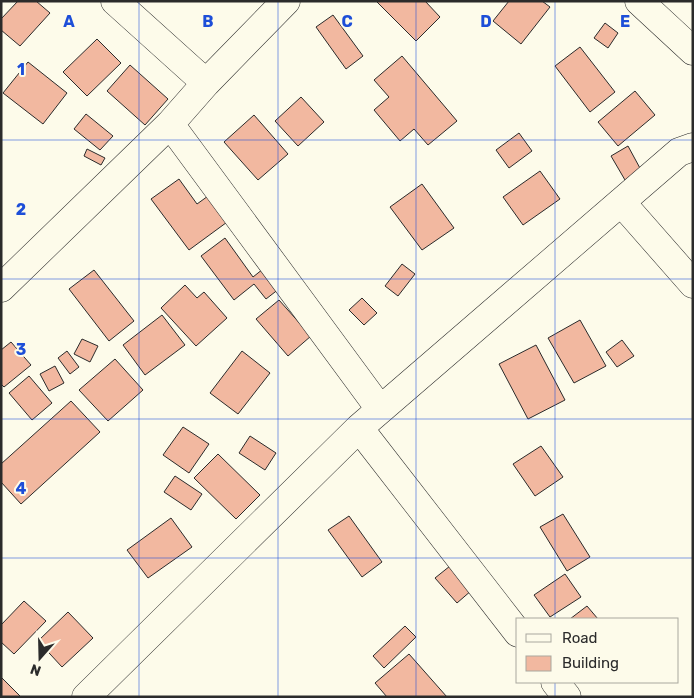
<svg xmlns="http://www.w3.org/2000/svg" width="694" height="698" viewBox="0 0 694 698" font-family="Rubik,sans-serif">
	<style>
		.building { fill: #f2b8a0; stroke: #2b2b2b }
		.lines { fill: none; stroke-linecap: round; stroke-linejoin: round }
		.minor-casing { stroke: #2b2b2b; stroke-width: 29 }
		.minor { stroke: #fdfbea; stroke-width: 28 }
		.grid { fill: none; stroke: #1d4ed8; stroke-width: 1; stroke-opacity: 0.55 }
		.grid-label { font-size: 16px; text-anchor: middle; font-weight: bold; fill: #1d4ed8; stroke: #fdfbea; stroke-width: 4; stroke-linejoin: round; paint-order: stroke }
	</style>
	<rect width="100%" height="100%" fill="#fdfbea"/>
	<path class="building" d="M18,1H36L50,13L20,46L1,30V19Z
		M376,1H425L440,17L416,41Z
		M509,1H542L550,7L521,44L493,21Z
		M333,15L363,56L346,69L316,27Z
		M605,23L618,33L608,48L594,38Z
		M97,39L121,63L87,96L63,72Z
		M580,47L615,92L590,112L555,66Z
		M402,56L457,121L428,145L414,129L400,141L374,110L389,97L374,80Z
		M28,62L67,93L43,124L3,93Z
		M130,65L168,99L145,125L107,91Z
		M635,91L655,115L618,146L598,122Z
		M301,97L324,122L298,146L275,121Z
		M86,114L113,136L100,150L74,129Z
		M254,115L288,154L258,180L224,142Z
		M519,133L532,151L509,168L496,150Z
		M628,146L641,170L625,180L611,156Z
		M87,149L105,158L101,165L84,156Z
		M540,171L560,199L523,225L503,197Z
		M179,179L197,204L215,191L234,217L189,250L151,199Z
		M422,184L454,228L422,250L390,207Z
		M225,238L253,277L268,265L284,285L266,299L254,284L234,300L201,256Z
		M402,264L415,274L398,296L385,286Z
		M94,270L134,321L109,341L69,289Z
		M185,285L197,298L204,292L227,318L196,346L161,308Z
		M362,298L377,313L364,325L349,310Z
		M279,300L311,336L288,356L256,319Z
		M162,315L185,345L145,375L123,345Z
		M580,320L606,366L574,383L548,338Z
		M82,339L98,346L90,362L74,354Z
		M622,340L634,356L617,367L606,352Z
		M11,342L31,365L4,387L1,384V350Z
		M536,345L565,400L528,419L499,364Z
		M67,351L79,367L70,374L58,358Z
		M242,351L270,373L238,414L210,393Z
		M115,359L143,390L108,421L79,390Z
		M55,366L64,383L49,391L40,374Z
		M29,376L52,403L32,420L9,393Z
		M71,401L100,432L21,504L1,482V464Z
		M183,427L209,444L189,473L163,455Z
		M250,436L276,453L265,470L239,453Z
		M541,446L563,477L535,496L513,464Z
		M218,454L260,495L236,519L194,478Z
		M175,476L202,494L191,510L164,492Z
		M563,514L590,557L567,571L540,527Z
		M349,516L382,562L362,577L328,530Z
		M171,518L192,547L148,578L127,550Z
		M450,566L472,590L457,603L435,578Z
		M565,574L581,597L550,617L534,595Z
		M24,601L46,621L14,654L1,642V625Z
		M587,606L598,619H570Z
		M68,612L93,638L62,667L38,641Z
		M405,626L416,637L384,668L373,656Z
		M409,654L447,697H387L375,683Z
		M1,677L21,697H1Z"/>
	<g class="lines">
		<g class="minor-casing">
			<path id="minor" d="M115,1L206,83
				M639,1L693,51
				M170,124L380,409
				M621,202L693,284
				M1,288L170,124L206,83L286,1
				M359,428L518,633
				M555,682L567,697
				M86,697L359,428L679,152L693,147"/>
		</g>
		<use href="#minor" class="minor"/>
	</g>
	<path class="grid" d="M139,1V697M278,1V697M416,1V697M555,1V619M1,140H693M1,279H693M1,419H693M1,558H693M555,682V697"/>
	<g class="grid-label">
		<text x="69" y="27">A</text>
		<text x="208" y="27">B</text>
		<text x="347" y="27">C</text>
		<text x="486" y="27">D</text>
		<text x="625" y="27">E</text>
		<text x="21" y="75">1</text>
		<text x="21" y="215">2</text>
		<text x="21" y="355">3</text>
		<text x="21" y="494">4</text>
	</g>
	<rect width="694" height="698" fill="none" stroke="#2b2b2b" stroke-width="5"/>
	<rect x="516" y="618" width="162" height="65" fill="#fdfbea" stroke="#a9a89e"/>
	<rect x="526" y="634" width="25" height="8" fill="#fdfbea" stroke="#a9a89e"/>
	<text x="562" y="643" font-size="15" fill="#2b2b2b">Road</text>
	<rect x="526" y="656" width="25" height="15" fill="#f2b8a0" stroke="#a9a89e"/>
	<text x="562" y="668" font-size="15" fill="#2b2b2b">Building</text>
	<g transform="translate(40 658) rotate(200)" stroke="#fdfbea" stroke-width="4" paint-order="stroke">
	<path d="M0-4L9 19L0 12L-9 19Z" fill="#2b2b2b"/>
	<text y="-8" font-size="14" font-weight="bold" text-anchor="middle" fill="#2b2b2b">N</text>
	</g>
</svg>
